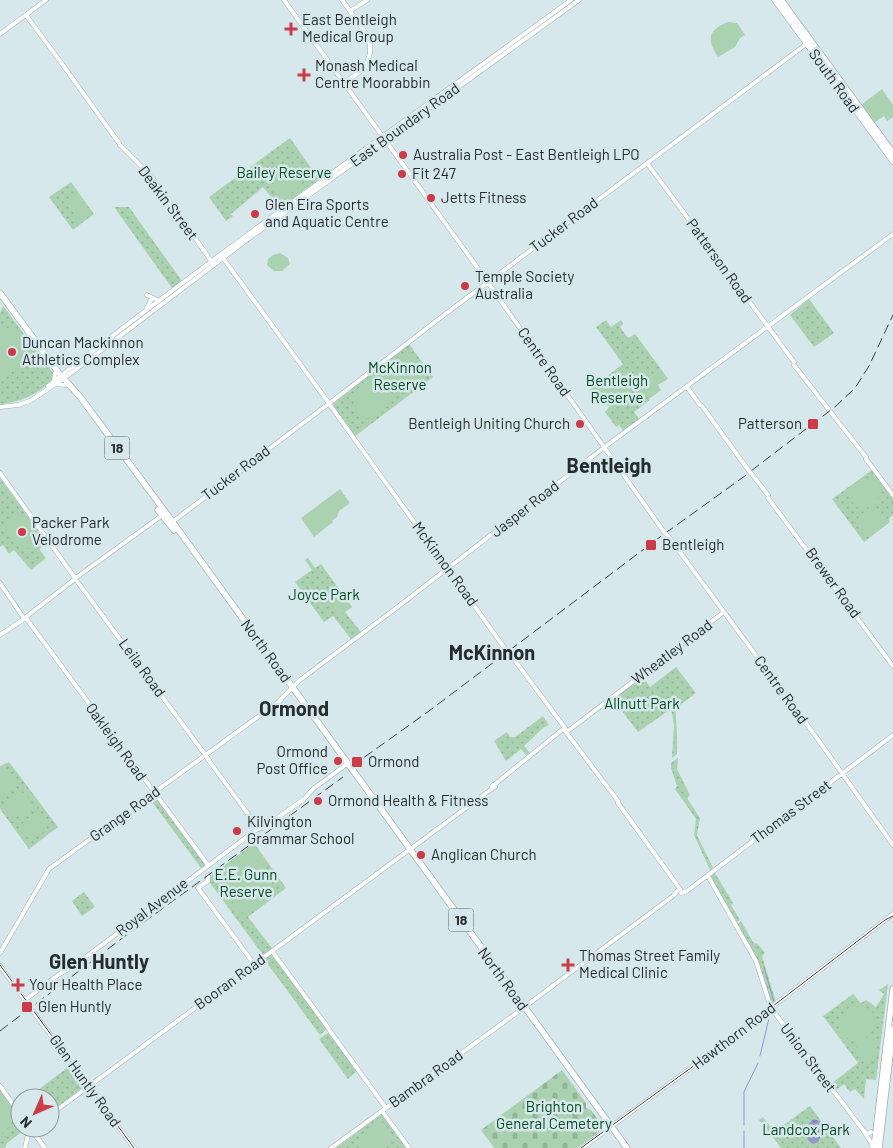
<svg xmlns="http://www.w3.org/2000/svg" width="893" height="1148" viewBox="0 0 893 1148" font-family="Barlow,sans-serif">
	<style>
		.grass { fill: url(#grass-dots) }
		.cemetery { fill: url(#cemetery-stones) }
		.pitch { fill: #aad2b0 }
		.water { fill: url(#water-waves) }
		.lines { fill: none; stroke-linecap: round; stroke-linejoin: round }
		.stream { stroke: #9498c8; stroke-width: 1 }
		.secondary-casing { stroke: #9fb0b4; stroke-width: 5 }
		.highway-casing { stroke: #9fb0b4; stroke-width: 7 }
		.secondary { stroke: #fff; stroke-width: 4 }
		.highway { stroke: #fff; stroke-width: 5.5 }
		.tram { stroke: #3c4446; stroke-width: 1 }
		.rail { stroke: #3c4446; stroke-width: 1; stroke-dasharray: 10 5; stroke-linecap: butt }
		.secondary-bridge-casing { stroke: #9fb0b4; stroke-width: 5; stroke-linecap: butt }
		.secondary-bridge { stroke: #fff; stroke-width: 4 }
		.poi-dot { fill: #cb3b48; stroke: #d6e8ec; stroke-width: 2 }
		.labels { text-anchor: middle; stroke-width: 5; stroke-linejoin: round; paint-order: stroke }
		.shield { fill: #d6e8ec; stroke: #5b6568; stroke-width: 1 }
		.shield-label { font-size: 14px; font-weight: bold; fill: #262d2f }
		.poi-label { font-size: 15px; fill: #262d2f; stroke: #d6e8ec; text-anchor: start }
		.street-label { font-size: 15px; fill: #262d2f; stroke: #d6e8ec }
		.park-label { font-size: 15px; fill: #054d1e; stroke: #d6e8ec }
		.district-label { font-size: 20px; font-weight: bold; fill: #262d2f; stroke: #d6e8ec }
	</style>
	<defs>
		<pattern id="grass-dots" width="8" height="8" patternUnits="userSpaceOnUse" patternTransform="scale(1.25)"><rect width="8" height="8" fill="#aad2b0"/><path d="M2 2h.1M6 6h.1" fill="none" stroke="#92b598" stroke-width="1.8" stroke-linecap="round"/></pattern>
		<pattern id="cemetery-stones" width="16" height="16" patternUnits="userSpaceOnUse" patternTransform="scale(1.25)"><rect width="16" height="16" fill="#aad2b0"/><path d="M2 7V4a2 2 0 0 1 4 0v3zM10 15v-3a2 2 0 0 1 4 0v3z" fill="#92b598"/></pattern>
		<pattern id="water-waves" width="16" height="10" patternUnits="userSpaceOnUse" patternTransform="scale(1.25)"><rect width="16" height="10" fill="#9498c8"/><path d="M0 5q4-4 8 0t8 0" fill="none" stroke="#797ca3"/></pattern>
	</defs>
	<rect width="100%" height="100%" fill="#d6e8ec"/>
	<path class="grass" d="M290,138L319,179L280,208L263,187L231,214L233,216L226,221L209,197Z
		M71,182L94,214L73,230L49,197Z
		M114,207H129L182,281L172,288Z
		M809,299L834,333L814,347L790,315Z
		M3,306L53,373V380C37,394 22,402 0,404V313Z
		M606,320L611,327L621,320L623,324L620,327L628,338L635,334L661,369L649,378L637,382L650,400L634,412L639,419L623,431L619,425L616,427L605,412L610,406L603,402L600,394L594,396L589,390L623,364L596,327Z
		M409,344L433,377L354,437L334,408L333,404Z
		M872,470L893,499V515L889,518L890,522L864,542L832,499Z
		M0,478L47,543L39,549L46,558L31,570L14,550L9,554L3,545L0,547Z
		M308,558L315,568L321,564L352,607L345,612L361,632L351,639L333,616L324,622L295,582L312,570L305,560Z
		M676,667L696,693L680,705L675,707C677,723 677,738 677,754L672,758L674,725L671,709L638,732L613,699L643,677L650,687Z
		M543,716L549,725L543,728L524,746L530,753L527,756L521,749L506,761L494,741L507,732L510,737H515Z
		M678,758L677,769L690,795L687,798L700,818L697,835L713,868L710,870L694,835L696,819L675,789L677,786L671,768V763Z
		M9,762L58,827L29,849L0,809V766Z
		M154,795L205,863V865L201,868L150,799Z
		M254,843L286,888L248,917L272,948L263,955L210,883L211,876Z
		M715,873L733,903L731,905L740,920L737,922L710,877Z
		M84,892L95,907L82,916L72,901Z
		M741,921L753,942L756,944L757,943L765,953L762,956L776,1002L773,1004L771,1003L757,961L737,925Z
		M271,954L327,1029L320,1035L264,959Z
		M888,984L876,1080L866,1079L864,1099L855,1089L850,1092L844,1084L836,1090L831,1084L858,1063L823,1016L853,994L861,1003L866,1000L876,1007L884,994L879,990Z
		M328,1033L357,1071L348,1079L319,1039Z
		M71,1065L86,1085L50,1112V1098H38L34,1093Z
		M0,1089L20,1118V1128H27L7,1143L5,1148H0Z
		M810,1106L841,1148H781L759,1120L763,1117L774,1132Z
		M382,1114L408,1148H336Z"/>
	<path class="cemetery" d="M562,1070L586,1103V1108L591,1110L602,1125L601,1130L577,1148H494L481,1130Z"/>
	<path class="pitch" d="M728,22L737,23L745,35L740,38L735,47L718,57C707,40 707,30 728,22Z
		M882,89L893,105V117L887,121L884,116L874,123L861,105Z
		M292,165L299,168L304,177C301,187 295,193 285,195L288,197L294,193L296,196L285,204L283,197L284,195L280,194L273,185C275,174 282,167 292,165Z
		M78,195L92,214L80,222L66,203Z
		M280,253L288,258L290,264L282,271H274L267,265L268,259L273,255Z
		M5,328C16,328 22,335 28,344L23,348L25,354L21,360L24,362L23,365L9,374L0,375V330Z
		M403,355C409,356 418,364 423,368C426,375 425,380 419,385H410L402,390C394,389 385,380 383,372L387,363Z
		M661,369L668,379L658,385L661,390L649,399L644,392L645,395L640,398L638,396L636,397L634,395L642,389L637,382L646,375L649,378Z
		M622,372C646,374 629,409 610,406C590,403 604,374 622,372Z
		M372,379C397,378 392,417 370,418C347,420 353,386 372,379Z
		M870,477C878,479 880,488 880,495C875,504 868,510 858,508L852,502L850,493L856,484Z
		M340,489L350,503L339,511L337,517L332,521L333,522L314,537L301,518Z
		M869,511C877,511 882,514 884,522C881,529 873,535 865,536L861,532L856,521L861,514Z
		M17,515L26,516C40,529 42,554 18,547C7,539 0,522 17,515Z
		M338,588L352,607L339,616L326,598Z
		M5,770L12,775L14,783L10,789L0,795V771Z
		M22,792L30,799V808L21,816L12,817L6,812L5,805L9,799Z
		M38,813L46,820L47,829L37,837L28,838L22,833L21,826L25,820Z
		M255,851C274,864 259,872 248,882C259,878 267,881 270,894C259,921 221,918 236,892L227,894L217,884L215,879C222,865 240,852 255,851Z
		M857,1007C893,1004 867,1059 842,1034L840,1024L846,1012Z
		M869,1036L874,1039L878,1045L875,1057L870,1061C861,1060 857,1056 856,1048L863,1040Z
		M0,1100C17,1107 14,1127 0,1135Z
		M378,1122H383L392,1134L391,1139L383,1148H362L359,1142L361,1136Z"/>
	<path class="water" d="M814,1119L821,1122C825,1129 821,1136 818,1142L813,1144L808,1140C806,1132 807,1123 814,1119Z"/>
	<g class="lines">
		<path class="stream" d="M764,967L774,1002
			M760,1056L770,1014
			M744,1125V1092L758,1063
			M744,1148V1131"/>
		<g class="secondary-casing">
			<path id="secondary" d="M284,0L474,263L664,532
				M342,0L370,39V54L365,68L344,83
				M350,11L367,0
				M26,15L68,72
				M0,34L46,0
				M70,75L119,143
				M120,145L151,176L212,262
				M647,163L794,362
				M223,258L328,402
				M147,295L159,301
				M146,310L151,300
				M794,365L833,415
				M54,380L55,373
				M56,384L66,385
				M48,386C218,252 396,128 571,0
				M687,387L700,405
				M331,402L444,315L805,45L807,41
				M330,405L506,650
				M702,406L749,471
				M0,407L18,405L30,401L66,377L248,239L579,0
				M832,414L866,457
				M866,459L893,495
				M0,473L75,578
				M751,473L768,495
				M768,498L893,666
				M171,523L327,405
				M668,536L819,741L893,845
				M77,577L164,514
				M77,581L209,760
				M0,583L23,617
				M26,617L75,579
				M26,618L208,865
				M0,635L24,619
				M510,654L565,728L563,730L567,731L565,728
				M279,701L300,680L395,609L606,446L893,234
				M568,731L724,612
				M566,732L618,801
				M207,758L259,829
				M494,785L563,729
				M313,789L347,764
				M618,803L680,889
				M263,828L304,799L314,788
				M708,876L756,961L771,1008L863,1130L870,1141L873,1148
				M198,888L254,964
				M198,888L208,881V875
				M681,893L687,891L893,735
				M272,951L329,1029
				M0,953L49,869L281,700
				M0,966L28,1004
				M25,1000L58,975L75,965L256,830L263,827
				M32,1010L134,1148
				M330,1031L386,1108
				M0,1086L20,1114
				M382,1111L409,1148
				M50,1115L493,788L492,787L493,785L495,787L493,788
				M30,1128L45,1148
				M864,1131L868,1134L871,1132
				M601,1132L604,1128L603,1121
				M25,1148L29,1130L32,1128
				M331,1148L511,1017L673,896L677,891
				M582,1148L722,1045L893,914"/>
		</g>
		<g class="highway-casing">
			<path id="highway" d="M775,0L893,161
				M781,0L893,153
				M0,293L59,373L81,398L169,517L627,1148
				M158,510L174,530
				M874,1148L893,989
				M879,1148L893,1029"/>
		</g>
		<use href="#secondary" class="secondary"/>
		<use href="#highway" class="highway"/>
		<path class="tram" d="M0,965L134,1148
			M581,1148L721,1046L885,920L893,916"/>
		<path class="rail" d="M751,471L836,406L855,388L869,366L893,315
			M352,766L429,711L660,537L749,473
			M0,1031L133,930L343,777"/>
		<g class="secondary-bridge-casing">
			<path id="secondary-bridge" d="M749,471L751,473
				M664,532L668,536
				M506,650L510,654
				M28,1004L32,1010"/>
		</g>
		<use href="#secondary-bridge" class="secondary-bridge"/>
	</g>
	<g class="poi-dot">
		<path d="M288.5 21.5h5v5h5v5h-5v5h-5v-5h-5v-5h5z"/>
		<path d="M301.5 67.5h5v5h5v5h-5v5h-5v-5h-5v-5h5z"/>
		<circle cx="403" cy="155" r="5"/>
		<circle cx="402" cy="174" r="5"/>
		<circle cx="431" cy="198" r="5"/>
		<circle cx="255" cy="214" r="5"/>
		<circle cx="465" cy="286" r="5"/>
		<circle cx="12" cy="352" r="5"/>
		<circle cx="580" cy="424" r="5"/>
		<rect x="807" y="418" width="12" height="12" rx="2.5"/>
		<circle cx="22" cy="532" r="5"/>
		<rect x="645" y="539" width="12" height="12" rx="2.5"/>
		<circle cx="338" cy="761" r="5"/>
		<rect x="351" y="756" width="12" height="12" rx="2.5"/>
		<circle cx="318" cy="801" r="5"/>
		<circle cx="237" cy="831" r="5"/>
		<circle cx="421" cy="855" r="5"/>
		<path d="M565.5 957.5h5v5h5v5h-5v5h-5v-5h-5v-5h5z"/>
		<path d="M15.5 977.5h5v5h5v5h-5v5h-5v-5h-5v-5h5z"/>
		<rect x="21" y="1001" width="12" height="12" rx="2.5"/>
	</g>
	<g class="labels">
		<g class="shield">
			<rect x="104.5" y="436.5" width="25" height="23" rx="4"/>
			<rect x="448.5" y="908.5" width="25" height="23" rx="4"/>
		</g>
		<g class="shield-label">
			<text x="117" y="453">18</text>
			<text x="461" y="925">18</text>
		</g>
		<g class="poi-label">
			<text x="302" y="25">East Bentleigh<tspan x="302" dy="17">Medical Group</tspan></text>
			<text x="315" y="71">Monash Medical<tspan x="315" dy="17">Centre Moorabbin</tspan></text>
			<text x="413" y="160">Australia Post - East Bentleigh LPO</text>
			<text x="412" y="179">Fit 247</text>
			<text x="441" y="203">Jetts Fitness</text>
			<text x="265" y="210">Glen Eira Sports<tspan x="265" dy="17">and Aquatic Centre</tspan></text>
			<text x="475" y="282">Temple Society<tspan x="475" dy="17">Australia</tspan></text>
			<text x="22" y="348">Duncan Mackinnon<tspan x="22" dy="17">Athletics Complex</tspan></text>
			<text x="570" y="429" text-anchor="end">Bentleigh Uniting Church</text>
			<text x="802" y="429" text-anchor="end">Patterson</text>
			<text x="32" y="528">Packer Park<tspan x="32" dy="17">Velodrome</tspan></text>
			<text x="662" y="550">Bentleigh</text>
			<text x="328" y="757" text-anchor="end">Ormond<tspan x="328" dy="17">Post Office</tspan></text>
			<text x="368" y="767">Ormond</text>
			<text x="328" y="806">Ormond Health &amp; Fitness</text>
			<text x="247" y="827">Kilvington<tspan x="247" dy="17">Grammar School</tspan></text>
			<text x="431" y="860">Anglican Church</text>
			<text x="579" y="961">Thomas Street Family<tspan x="579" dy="17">Medical Clinic</tspan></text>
			<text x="29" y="990">Your Health Place</text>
			<text x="38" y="1012">Glen Huntly</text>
		</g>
		<g class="street-label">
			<text transform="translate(834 81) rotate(54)" y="5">South Road</text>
			<text transform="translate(405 125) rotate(-36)" y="5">East Boundary Road</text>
			<text transform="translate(168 203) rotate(53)" y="5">Deakin Street</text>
			<text transform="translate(564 225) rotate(-37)" y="5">Tucker Road</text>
			<text transform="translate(719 261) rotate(54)" y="5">Patterson Road</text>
			<text transform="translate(544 362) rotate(55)" y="5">Centre Road</text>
			<text transform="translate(236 473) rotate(-37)" y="5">Tucker Road</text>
			<text transform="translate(525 509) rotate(-38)" y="5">Jasper Road</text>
			<text transform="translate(445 564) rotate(54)" y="5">McKinnon Road</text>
			<text transform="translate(833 583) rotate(54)" y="5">Brewer Road</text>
			<text transform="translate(266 651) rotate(54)" y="5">North Road</text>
			<text transform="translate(672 652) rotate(-37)" y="5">Wheatley Road</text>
			<text transform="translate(142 668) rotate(54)" y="5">Leila Road</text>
			<text transform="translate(781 690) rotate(54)" y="5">Centre Road</text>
			<text transform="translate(116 742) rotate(54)" y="5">Oakleigh Road</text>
			<text transform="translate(791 812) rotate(-37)" y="5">Thomas Street</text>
			<text transform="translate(125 814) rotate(-36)" y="5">Grange Road</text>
			<text transform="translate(152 907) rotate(-37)" y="5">Royal Avenue</text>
			<text transform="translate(503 979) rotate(54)" y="5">North Road</text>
			<text transform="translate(230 982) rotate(-36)" y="5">Booran Road</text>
			<text transform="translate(734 1036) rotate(-37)" y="5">Hawthorn Road</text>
			<text transform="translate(808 1058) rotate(53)" y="5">Union Street</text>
			<text transform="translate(426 1079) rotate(-36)" y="5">Bambra Road</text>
			<text transform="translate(85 1081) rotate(54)" y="5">Glen Huntly Road</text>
		</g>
		<g class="park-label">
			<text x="284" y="178">Bailey Reserve</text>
			<text x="400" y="373">McKinnon<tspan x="400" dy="17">Reserve</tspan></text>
			<text x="617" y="386">Bentleigh<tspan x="617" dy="17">Reserve</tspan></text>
			<text x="324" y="600">Joyce Park</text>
			<text x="642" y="709">Allnutt Park</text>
			<text x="246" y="880">E.E. Gunn<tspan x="246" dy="17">Reserve</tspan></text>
			<text x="554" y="1112">Brighton<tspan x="554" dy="17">General Cemetery</tspan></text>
			<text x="806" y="1135">Landcox Park</text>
		</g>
		<g class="district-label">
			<text x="609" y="473">Bentleigh</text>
			<text x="492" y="660">McKinnon</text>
			<text x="294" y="716">Ormond</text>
			<text x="99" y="969">Glen Huntly</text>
		</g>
	</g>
	<g transform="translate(35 1113) rotate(225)"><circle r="24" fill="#d6e8ec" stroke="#909da0"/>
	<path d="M0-4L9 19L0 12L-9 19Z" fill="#cb3b48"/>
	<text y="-8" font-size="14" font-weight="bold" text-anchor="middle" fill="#262d2f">N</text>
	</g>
</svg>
